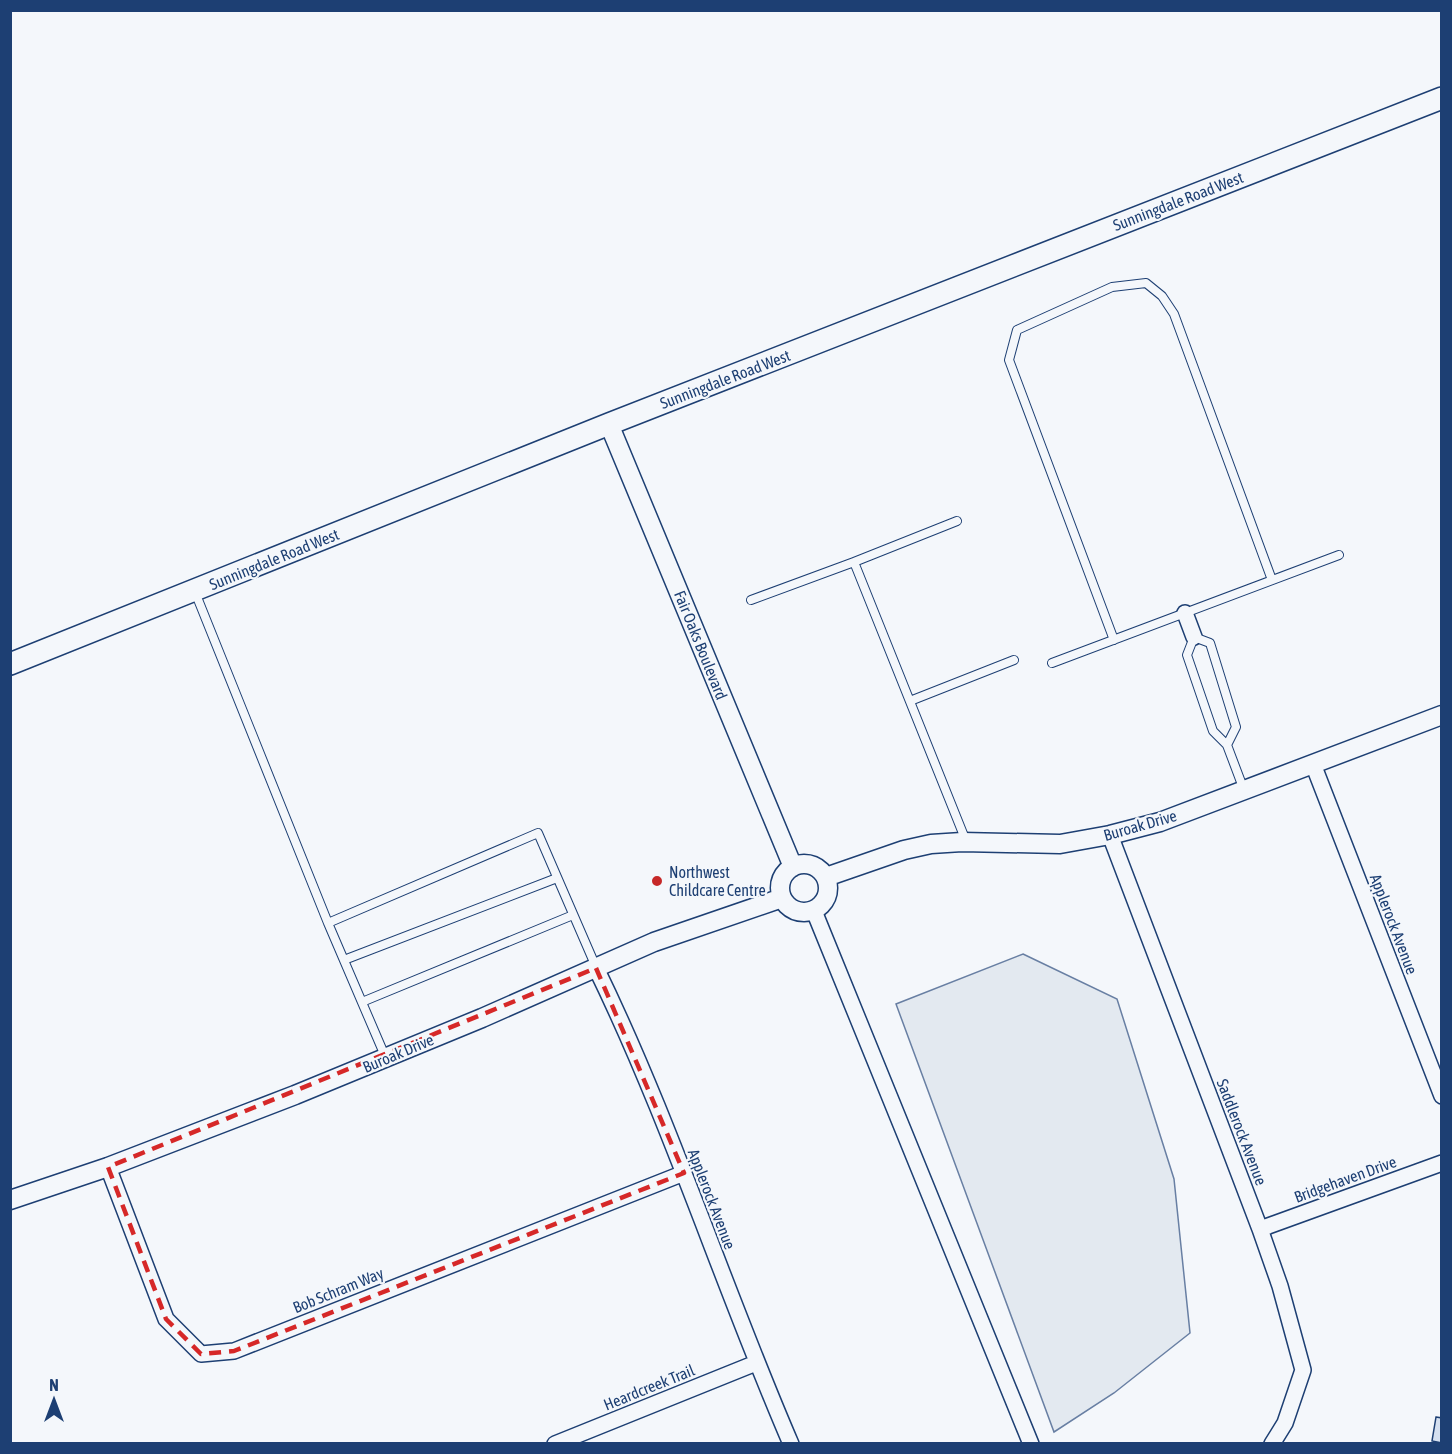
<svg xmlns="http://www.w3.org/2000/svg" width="1452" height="1454" viewBox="0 0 1452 1454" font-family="'Asap Condensed',sans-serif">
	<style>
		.green { fill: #e3e9f0; stroke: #687fa3; stroke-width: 1.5 }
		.building { fill: #d5e0f0; stroke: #1d3f73; stroke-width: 1.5 }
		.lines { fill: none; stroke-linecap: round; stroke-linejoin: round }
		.service-casing { stroke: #1d3f73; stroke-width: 10 }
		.minor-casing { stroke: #1d3f73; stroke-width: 18 }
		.tertiary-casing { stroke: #1d3f73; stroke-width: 21 }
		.secondary-casing { stroke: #1d3f73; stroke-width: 24 }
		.service { stroke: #f4f7fb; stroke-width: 8 }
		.minor { stroke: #f4f7fb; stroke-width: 15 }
		.tertiary { stroke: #f4f7fb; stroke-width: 18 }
		.secondary { stroke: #f4f7fb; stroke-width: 21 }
		.marked { fill: none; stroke: #d62828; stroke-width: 4.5; stroke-dasharray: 12 8; stroke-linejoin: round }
		.poi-dot { fill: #c62828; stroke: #f4f7fb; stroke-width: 2 }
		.labels { text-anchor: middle; stroke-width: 4.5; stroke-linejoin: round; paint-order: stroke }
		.street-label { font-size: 16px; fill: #1d3f73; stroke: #f4f7fb }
		.poi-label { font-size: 16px; fill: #1d3f73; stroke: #f4f7fb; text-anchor: start }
	</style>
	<rect width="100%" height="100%" fill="#f4f7fb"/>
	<path class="green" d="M1023,954L1117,999L1174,1179L1190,1333L1114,1393L1054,1432L896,1004Z"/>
	<path class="building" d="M1436,1417L1442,1418V1443L1432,1441Z"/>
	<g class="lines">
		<g class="service-casing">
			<path id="service" d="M854,562L957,521
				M195,592L328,923
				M751,600L854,562L966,841
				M1114,640L1009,360L1017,330L1112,287L1146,283L1162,296L1174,314L1272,580
				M1052,663L1339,555
				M910,701L1014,660
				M1227,745L1236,727L1210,643L1194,637L1187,655L1213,731L1227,745L1244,790
				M344,960L557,878
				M362,1002L573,915
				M385,1056L328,923L538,833L596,967"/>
		</g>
		<g class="minor-casing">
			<path id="minor" d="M1185,613L1194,637
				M1313,764L1442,1096
				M1110,835L1260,1229L1280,1286L1303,1370L1285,1423L1272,1444
				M814,911L1031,1444
				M596,968C671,1122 723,1287 791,1444
				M108,1167L166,1319L201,1354L234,1351L684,1173
				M1260,1229L1442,1163
				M555,1444L756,1363"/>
		</g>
		<g class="tertiary-casing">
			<path id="tertiary" d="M609,424L793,867
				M780 888a24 24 0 1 1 48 0a24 24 0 1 1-48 0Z
				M826,877L904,850L931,844L962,842L1060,844L1110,835L1160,822L1442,715
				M10,1200L108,1167L295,1095L482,1018L654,942L782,898"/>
		</g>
		<g class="secondary-casing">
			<path id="secondary" d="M10,664L609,424L1442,98"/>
		</g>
		<use href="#service" class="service"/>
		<use href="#minor" class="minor"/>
		<use href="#tertiary" class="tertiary"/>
		<use href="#secondary" class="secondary"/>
	</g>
	<path class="marked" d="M596,968L684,1173L234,1351L201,1354L166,1319L108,1167Z"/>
	<circle class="poi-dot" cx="657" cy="881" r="6"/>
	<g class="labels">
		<g class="street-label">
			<text transform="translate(1178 201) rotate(-21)" y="6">Sunningdale Road West</text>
			<text transform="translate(725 379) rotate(-21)" y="6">Sunningdale Road West</text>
			<text transform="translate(274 559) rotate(-22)" y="6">Sunningdale Road West</text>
			<text transform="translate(701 645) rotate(68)" y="6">Fair Oaks Boulevard</text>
			<text transform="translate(1140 825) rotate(-16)" y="6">Buroak Drive</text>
			<text transform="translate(1394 924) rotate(69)" y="6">Applerock Avenue</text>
			<text transform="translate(398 1053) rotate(-23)" y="6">Buroak Drive</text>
			<text transform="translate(1242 1132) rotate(69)" y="6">Saddlerock Avenue</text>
			<text transform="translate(1345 1179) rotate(-20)" y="6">Bridgehaven Drive</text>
			<text transform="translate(712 1199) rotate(69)" y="6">Applerock Avenue</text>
			<text transform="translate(338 1290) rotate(-22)" y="6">Bob Schram Way</text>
			<text transform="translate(649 1387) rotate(-22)" y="6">Heardcreek Trail</text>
		</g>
		<g class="poi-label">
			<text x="669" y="878">Northwest<tspan x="669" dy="18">Childcare Centre</tspan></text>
		</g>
	</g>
	<rect width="1452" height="1454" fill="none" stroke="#1d3f73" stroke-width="24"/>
	<g transform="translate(54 1400)" stroke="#f4f7fb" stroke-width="4.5" paint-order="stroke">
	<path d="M0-4.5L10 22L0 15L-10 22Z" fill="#1d3f73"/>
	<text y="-9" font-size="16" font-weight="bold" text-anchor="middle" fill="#1d3f73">N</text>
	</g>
</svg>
